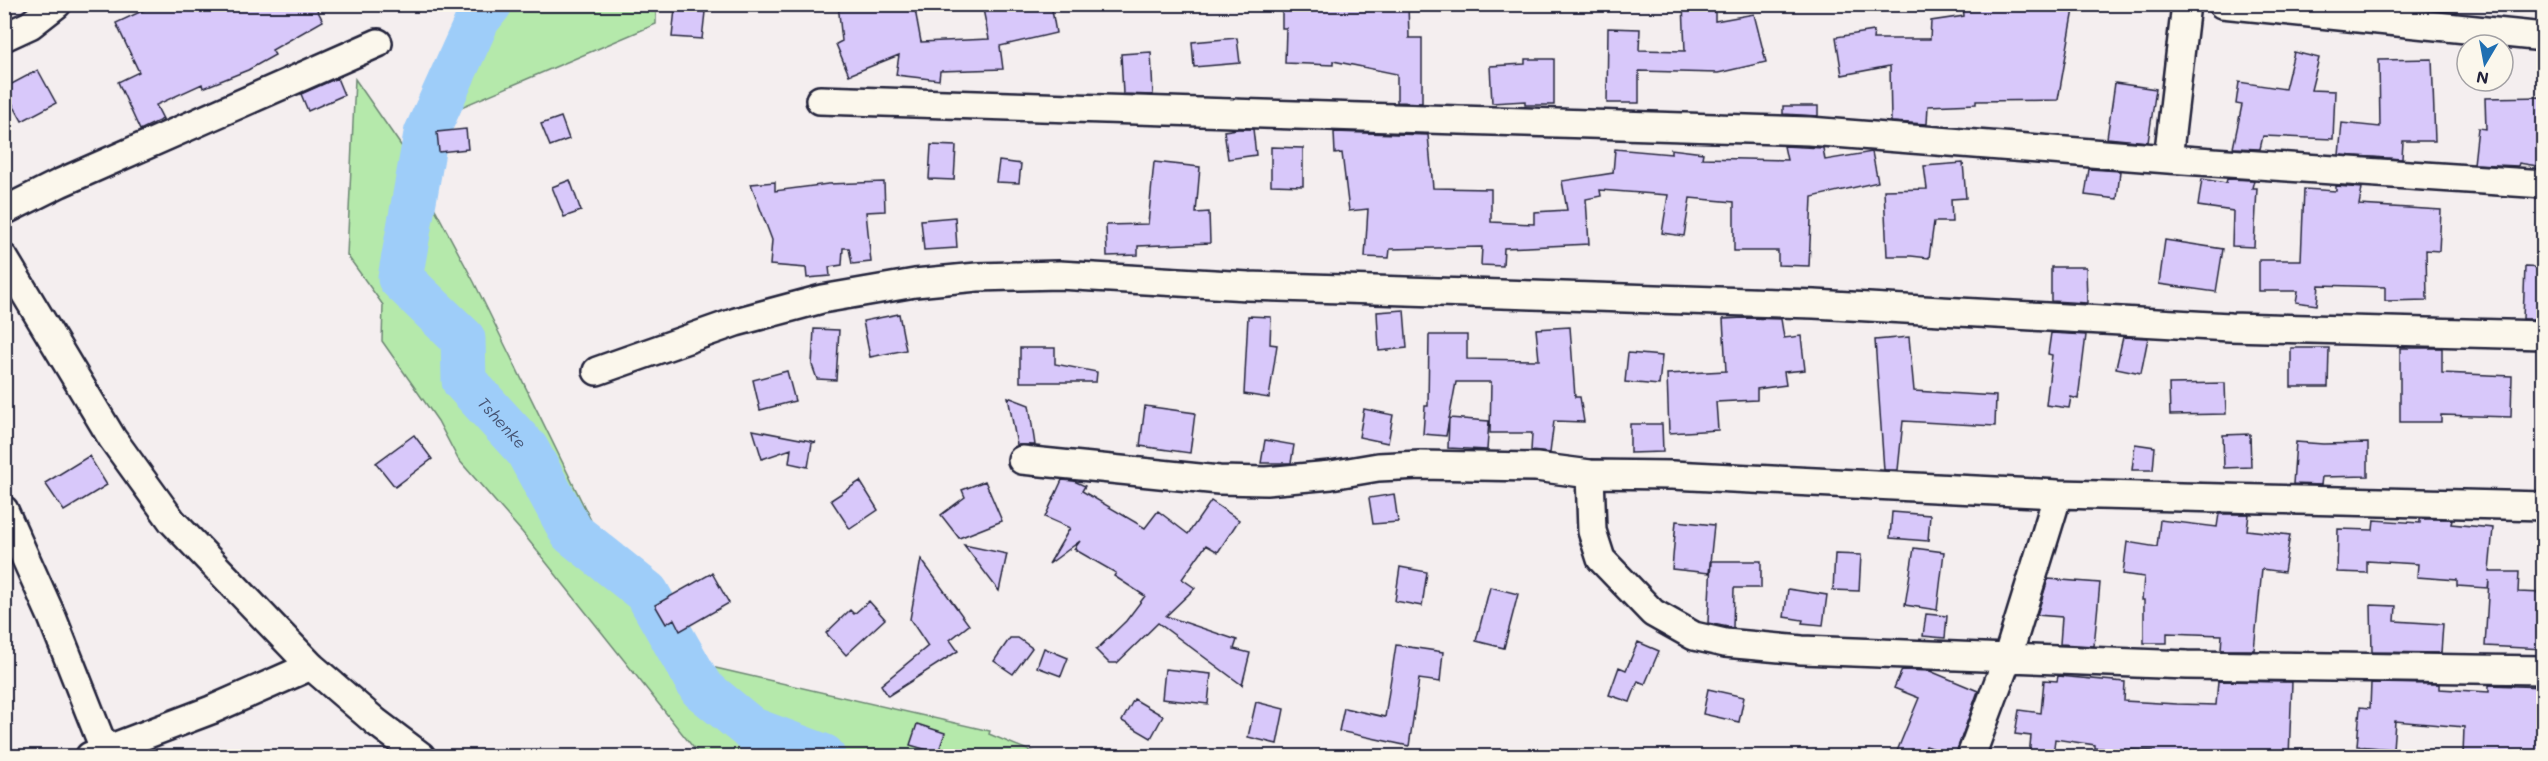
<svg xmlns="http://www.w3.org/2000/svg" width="2548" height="761" viewBox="0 0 2548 761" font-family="Mali,sans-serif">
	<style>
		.green { fill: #b5e9ab; stroke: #6c8673; stroke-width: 1.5 }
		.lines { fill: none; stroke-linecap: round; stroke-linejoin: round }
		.river { stroke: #9ecdf9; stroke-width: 45 }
		.building { fill: #d8c8fa; stroke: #22223b; stroke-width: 1.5 }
		.minor-casing { stroke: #22223b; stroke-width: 32 }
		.minor { stroke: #fbf7ec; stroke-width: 27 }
		.labels { text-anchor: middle; stroke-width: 5; stroke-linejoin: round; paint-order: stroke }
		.water-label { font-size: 16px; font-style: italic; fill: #475574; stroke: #fbf7ec }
	</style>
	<rect width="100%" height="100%" fill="#f4eeef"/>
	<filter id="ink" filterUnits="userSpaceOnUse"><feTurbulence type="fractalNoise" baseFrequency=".0167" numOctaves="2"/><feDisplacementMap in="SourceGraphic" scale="12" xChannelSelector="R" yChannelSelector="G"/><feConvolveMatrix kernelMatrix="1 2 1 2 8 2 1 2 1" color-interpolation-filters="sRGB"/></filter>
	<g filter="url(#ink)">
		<path class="green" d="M494,5H656V24L445,114L436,77L495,24Z
			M355,79L402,147L474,282L629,598L694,663L990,731L989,734L1042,756H798L770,750L700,756L522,532L458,459L438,421L382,341L383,305L347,255Z"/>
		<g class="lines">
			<path class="river" id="s1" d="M490,4L478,19L426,134L400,278L463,339L464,381L527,450L572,533L647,593L701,688L751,729L823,756"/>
		</g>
		<path class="building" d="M157,4H314L323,21L272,50L275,55L248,70L203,88L202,84L156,105L163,119L140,130L118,82L139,72L116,23Z
			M838,4H914L921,42L989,39L982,4H1051L1056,33L1000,46L1003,69L940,71L939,80L896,75L899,55L849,75L836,44L842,41Z
			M1282,4H1408L1409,38H1422V103L1397,102V74L1333,61V65L1285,63L1286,28H1282Z
			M1683,4H1715V21L1754,14L1766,62L1718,73L1639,71V103H1607L1608,28L1640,29L1639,50L1685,51Z
			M1963,4H2075L2058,100L1976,101V104L1928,106L1927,124L1891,122L1890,66L1842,75L1836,37L1874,31L1873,39H1930L1931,21L1964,16Z
			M675,9L705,12L702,39L672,37Z
			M1237,38L1240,63L1194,67L1192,42Z
			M1151,52L1153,95L1123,94L1121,54Z
			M2294,52L2319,58L2311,90L2335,91L2333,139L2263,136L2260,149L2233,148L2242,105L2236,104L2239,82L2285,89Z
			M1525,59H1554V105H1525V101L1492,103L1490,66L1525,64Z
			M2432,59L2435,141H2403L2402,159L2339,155L2342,123L2380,127L2379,60Z
			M38,70L56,103L22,121L4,88Z
			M337,78L344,95L308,111L301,94Z
			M2115,83L2156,89L2148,142L2107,138Z
			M2544,97V167L2519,163L2518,166L2474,164L2478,128L2486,129L2485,98Z
			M1783,106H1818V116L1783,114Z
			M561,117L569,139L550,146L541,124Z
			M466,129L468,149L439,152L437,132Z
			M1238,129H1253L1256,155L1228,159L1224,131Z
			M1334,132L1428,135L1433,188L1491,189V222L1534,224V212L1567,210L1562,181L1613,173L1615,149L1671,154V149L1703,153L1702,158L1787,160L1784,146L1823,148L1825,160L1872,152L1878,182L1812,197L1809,266L1778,265V251H1734V202L1690,198L1684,236L1662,233L1668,195L1600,190L1601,196L1586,199L1589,244L1504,248L1503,266L1481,265L1482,247L1390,249L1389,258L1365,257L1368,209L1349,211L1342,153L1335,154Z
			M931,145L956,146L954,180L929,179Z
			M1271,147L1303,148V186L1271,185Z
			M999,161L1021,164L1019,183L996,182Z
			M1154,162L1200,167L1196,213L1209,212L1210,243L1138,246V255L1107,256L1106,225L1148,224Z
			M1963,163L1966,198L1951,199L1952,222H1934L1929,258L1911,256H1887L1884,190L1927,189L1924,166Z
			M2089,169L2120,171L2117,199L2085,195Z
			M2202,179L2226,183L2227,179L2254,180L2252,188H2257L2254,247L2232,246L2233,211L2198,206Z
			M570,180L581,211L564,217L552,187Z
			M775,182V191L828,184L884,182L885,211L866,212L871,262L852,264L849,248H843L842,265L829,267L830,276L807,278L806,268L770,265L772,240L751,184Z
			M2336,186L2362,188L2359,205L2441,210L2439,251L2426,250L2427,300L2385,301V287L2319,285L2317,305L2296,302L2298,291H2259V260H2301L2304,189L2336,191Z
			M955,217L957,248L924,250L921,220Z
			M2165,240L2223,249L2216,292L2159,284Z
			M2051,267H2086L2087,303L2051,301Z
			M2525,267L2544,268V319H2523Z
			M1404,310L1407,348L1379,351L1377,312Z
			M899,314L906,350L870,357L863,321Z
			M1248,316L1271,317L1270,344L1277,345L1269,398L1244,394Z
			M1744,318L1781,319L1784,338L1801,336L1805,370L1784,372L1786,385L1757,389V400L1716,402L1718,430L1669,433L1667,374L1726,371L1723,319Z
			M1570,327L1575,397H1580L1584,422L1554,421L1550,453L1531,451L1532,433H1490L1491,382H1456L1446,436L1423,434L1425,406H1428L1429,335H1467V359L1539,360L1536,329Z
			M814,329L839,330L836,380L817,379L812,365Z
			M2051,333L2086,335L2078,399L2071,397L2069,408L2046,405L2052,355L2048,354Z
			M1909,337L1914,391L1996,396L1995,426L1903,421L1898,470H1884L1875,340Z
			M2123,337L2148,338L2141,373L2116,368Z
			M1020,348H1055V364L1097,372L1096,382H1020Z
			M2291,348H2329L2328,387H2291Z
			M2400,348H2442V373L2512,376L2511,417L2441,415V422H2400Z
			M1628,353L1662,356L1659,385L1625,382Z
			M787,371L795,401L760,410L753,380Z
			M2225,383L2226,414L2170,415L2169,384Z
			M1008,397L1029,405L1035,445H1017Z
			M1145,406L1195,413L1190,453L1140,446Z
			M1364,409L1393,415L1388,443L1359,437Z
			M1449,418L1489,421L1487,450L1448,448Z
			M1630,424H1662L1663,452L1630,453Z
			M753,430L816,442L812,443L808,467L789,463L791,449L762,459Z
			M2250,434L2251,467L2224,468L2223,435Z
			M414,435L432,459L395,487L376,463Z
			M1265,440L1294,445L1291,463H1261Z
			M2296,442L2323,444L2368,443V476L2322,477L2321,485L2293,484Z
			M2135,444L2155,447L2153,470H2132Z
			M89,456L107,485L64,511L45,483Z
			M1062,480L1074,481L1085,486L1082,491L1145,528L1158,511L1188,534L1211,501L1239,520L1218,552L1206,545L1182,579L1195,588L1166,616L1237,640L1234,649L1250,653L1242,685L1158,623L1117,663H1109L1096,650L1126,621L1145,596L1114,576L1116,573L1074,549L1080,541L1049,564L1070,528L1045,517Z
			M860,481L878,510L850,529L831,500Z
			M985,481L1002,521L959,538L941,515L965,497L962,490Z
			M1394,494L1398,522L1373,524L1369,498Z
			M1892,512L1930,515L1928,541L1890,538Z
			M2219,514H2249L2247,530L2290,535L2284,572L2262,569L2254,650H2221L2222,635L2167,633V643H2144V600H2142L2144,577L2123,574L2127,542L2157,547L2160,520L2217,527Z
			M2420,519H2452L2451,524L2493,528L2489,572H2519L2518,592L2544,593V649L2485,646L2489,580L2488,588L2457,586V580L2417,577L2418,564L2367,561V573L2337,572L2338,529L2373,530L2374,520L2420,523Z
			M1676,521L1714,525L1709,573L1672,569Z
			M964,545L1007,554L999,591Z
			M1914,548L1944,552L1937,610L1905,605Z
			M1835,554L1861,555L1859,591L1833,590Z
			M921,559L969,625L950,640L958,651L888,696L881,685L928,646L910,619Z
			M1711,561H1761V588H1734L1733,628L1708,623Z
			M1400,567L1427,572L1422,606L1395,601Z
			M712,573L729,603L680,631L674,619L666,624L655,605Z
			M2048,579L2100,583L2094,646L2060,644L2062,617L2037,615Z
			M1490,587L1518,594L1504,648L1476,641Z
			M1788,589L1827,595L1823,625L1802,623L1803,620L1784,617Z
			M869,601L885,619L846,655L826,633L850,610L854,614Z
			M2371,605L2396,606L2395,621L2443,624L2441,653L2372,652Z
			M1926,614L1947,616L1945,638L1923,636Z
			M1010,638H1018L1032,648L1013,674L994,661Z
			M1638,642L1659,651L1645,684L1638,681L1630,702L1609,695L1619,667L1626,670Z
			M1396,645L1443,652L1440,682L1419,679L1409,746L1339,731L1344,708L1385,717Z
			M1044,648L1068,658L1061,676L1037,667Z
			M1165,669L1211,674L1208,704L1162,699Z
			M1902,670L1930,671L1978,691L1955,756L1926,746L1922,756H1895L1919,698L1894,688Z
			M2058,676L2125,682L2124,701L2177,704L2216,705L2218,681L2292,682L2289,756H2152V751L2095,748V745L2055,739L2053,756H2029L2031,736L2015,734L2019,710L2041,713L2044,680L2057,681Z
			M2371,683L2439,684V689L2489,692V685L2544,687V756H2463L2464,727L2395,721L2393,749L2357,746L2360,707L2370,708Z
			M1708,689L1744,697L1739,722L1703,714Z
			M1134,699L1163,716L1151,738L1122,721Z
			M1256,702L1284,709L1277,744L1248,737Z
			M917,724L945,733L938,753L910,745Z"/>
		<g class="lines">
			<g class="minor-casing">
				<path id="minor" d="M2222,4L2544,37
					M4,37L30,25L57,4
					M820,100L1809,131L2168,159L2544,184
					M2168,159L2186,4
					M4,211L60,183L378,43
					M4,258L112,438L172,521L311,666L376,722L421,756
					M597,371L736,322L822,299L915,283L977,277L1059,275L1248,286L1814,304L2230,327L2544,335
					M1022,460L1219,480L1266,481L1331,475L1378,467L1420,465L1536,467L1590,474L1672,475L2058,494L2544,506
					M1590,474L1592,531L1601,559L1653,613L1694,636L1725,643L1802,650L2187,665L2544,670
					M4,510L52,617L107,756
					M90,756L211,710L311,666
					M1971,756L2007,659L2058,494"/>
			</g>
			<use href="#minor" class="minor"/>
		</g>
	</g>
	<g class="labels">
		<g class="water-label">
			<text dy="6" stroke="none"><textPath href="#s1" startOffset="478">Tshenke</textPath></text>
		</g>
	</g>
	<rect width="2548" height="761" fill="none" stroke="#fbf7ec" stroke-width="24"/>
	<rect x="12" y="12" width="2524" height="737" fill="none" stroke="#22223b" stroke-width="2" filter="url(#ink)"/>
	<g transform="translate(2485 63) rotate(190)"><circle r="28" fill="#fbf7ec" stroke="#a4a2a5" stroke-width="1.5"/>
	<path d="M0-4.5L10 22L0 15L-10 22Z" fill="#1f6fb2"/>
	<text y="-9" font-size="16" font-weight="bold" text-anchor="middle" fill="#22223b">N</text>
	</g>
</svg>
